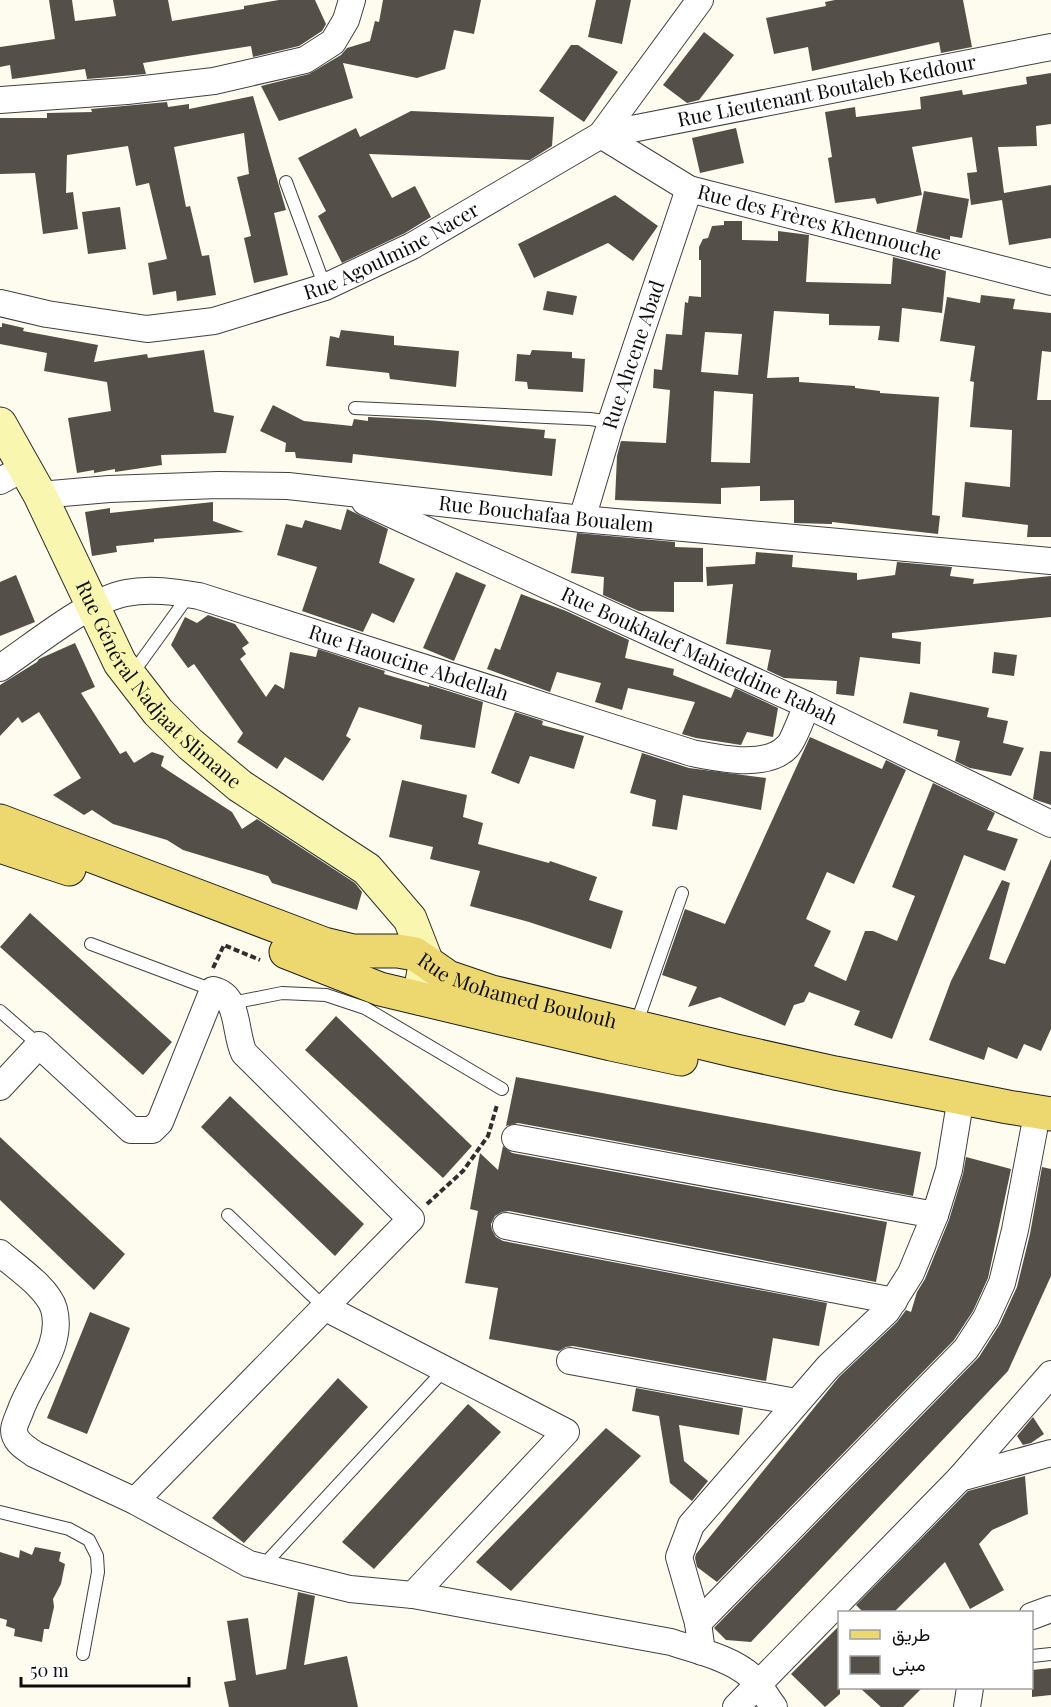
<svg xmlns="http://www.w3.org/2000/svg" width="1051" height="1707" viewBox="0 0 1051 1707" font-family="'Playfair Display',Vazirmatn,serif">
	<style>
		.building { fill: #554f4a; fill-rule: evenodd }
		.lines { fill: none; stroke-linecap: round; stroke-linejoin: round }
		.lane-casing { stroke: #404040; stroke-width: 14 }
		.street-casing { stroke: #404040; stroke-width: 28 }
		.secondary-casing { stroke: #2f2f2f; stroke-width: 35 }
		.primary-casing { stroke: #1e1e1e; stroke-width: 35 }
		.path { stroke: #2f2f2f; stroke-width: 4; stroke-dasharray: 6 3; stroke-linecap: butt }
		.lane { stroke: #fff; stroke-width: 12 }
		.street { stroke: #fff; stroke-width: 26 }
		.secondary { stroke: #f8f6af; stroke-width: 33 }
		.primary { stroke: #edd86f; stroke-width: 33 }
		.labels { text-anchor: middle; stroke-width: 6; stroke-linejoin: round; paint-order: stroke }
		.street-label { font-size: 20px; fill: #0d0d0d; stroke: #fff }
	</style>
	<rect width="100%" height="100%" fill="#fefcee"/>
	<path class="building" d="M49,0H72L75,21L116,16L113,0H168L172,21L244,9V6L279,0H315L326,24L322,31L299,46L253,57L251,46L143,63L146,74L87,79L85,69L12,79L10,65L0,67V47L55,39Z
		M383,0H481L474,34L454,30L445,69L417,78L343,63L353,98L279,121L261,86L309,74L341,55L347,48L370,41L375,21L379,22Z
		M596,0H631L622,44L588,37Z
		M835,0H963L972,47L941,53L939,42L812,71L808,47L774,54L766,18L826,6L825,2Z
		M704,32L734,55L699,100L687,103L663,85Z
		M571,45H578L618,72L584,122L539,91Z
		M1051,73V124L1036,126L1037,146L998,147L1004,193L1051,185V238L1009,245L1002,200L971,205L967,173L977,172L972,137L912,147L922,195L877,204L875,198L835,203L828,158L832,157L825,112L855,107L856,117L921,109L920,97L962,90L963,95L1027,84L1026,77Z
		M253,96L286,210L274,213L288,275L254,283L244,238L251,236L237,177L249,174L244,133L174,147L186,207L190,206L202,256L209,255L216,295L177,301L176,291L153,295L148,263L167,259L149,183L136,186L128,146L67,155L66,193L73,192L78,229L43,234L35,173L0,174V118H47V113L92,112L91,109L167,102L168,107L189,104V109Z
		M411,111L554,117L552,146L530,160L369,154L392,198L415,186L431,217L405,233L342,263L318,216L326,211L298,158L356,128L360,137Z
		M736,128L744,163L700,173L692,138Z
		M924,191L969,199L962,238L950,236V240L916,232Z
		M615,195L658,226L633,261L608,243L534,278L518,244Z
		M120,207L126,249L88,254L82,212Z
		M724,221H742V240L778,241V231L809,235L806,282L891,284L893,257L946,271L942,313L902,308L899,342L878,340L880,326L829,325V314L774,311L767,378L799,377V382L855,386V388L880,391V393L939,397L932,515L940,516L938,534L832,522V524L794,523V500L760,501V486L721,488V504L615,500L617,456L621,441L666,443L670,390L653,388L654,369L662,370L666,334L682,335L685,302L688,303L689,296L701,297V260H699V247L703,239L708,238L712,226L724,225ZM705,332L742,334L738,375L701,372ZM714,391L753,394L750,463L711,462Z
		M547,291L577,296L573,315L543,310Z
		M981,295L1015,299L1013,309L1051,313V352L1042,351L1037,400H1051V537H1027L1028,525L962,517L965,482L1010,487L1012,430L970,427L974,382L970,381L975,346L940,341L947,297L980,303Z
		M2,323L24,328L23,331L98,345L94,362L147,354L148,358L204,350L214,412L234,416L226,453L161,455L162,465L115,472V469L94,473V470L77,473L68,418L111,411L107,382L44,371L47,353L0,344V327H2Z
		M341,330L394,336V345L459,351L456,387L390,379L389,373L326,366L330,336L339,338Z
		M532,350L572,352V358L585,359L583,392L528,389L527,382L515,381L517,354L530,355Z
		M273,405L304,421L352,426L354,419L368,421V417L428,420L545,430L544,438L556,439L552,476L353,454L352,463L296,458L295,452H285L286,443L260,431Z
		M213,502V521L244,532L154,539V542L116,546L117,552L92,556L85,512L110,508V513Z
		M347,509L388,529L379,563L415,579L394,623L372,613L363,632L302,611L317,567L277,555L286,524L302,528L305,520L341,530Z
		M577,533L675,542V547L703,548V582H674V612L639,611L603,595L604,577L571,573Z
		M756,552L793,555L792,567L857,573V580L895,575L897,562L952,567L950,576L974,579L973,584L1051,576V617L892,633V638L921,642L920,664L860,657L854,696L836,694L837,681L784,678L767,670L771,650L726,644L733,584L707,586L706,567L755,564Z
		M456,572L486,585L454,661L423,648Z
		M16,575L35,622L0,636V582Z
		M521,594L566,611L629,640L625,658L674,669L673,675L731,698L735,688L778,708L773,737L747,732L741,745L696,738L682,734L695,702L628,688L622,710L595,702L601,683L557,672L550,692L487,669L495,648L500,650Z
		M208,615L235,624L249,643L242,648L246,654L240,659L266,697L275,684L284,689L290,652L316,657L318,649L385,671L384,674L429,687V685L483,702L475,748L420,739L422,725L359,707L346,736L351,739L323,781L285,757L277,769L237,742L243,733L194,664L188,668L171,645L185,617L197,623Z
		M75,643L95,687L81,693L120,754L126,751L134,763L152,752L164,756L161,766L232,812L242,829L257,819L355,883L362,892L357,910L272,883L268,876L183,850L167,840L113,824L92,810L84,815L53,795L81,778L39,712L22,723L18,717L0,736V685L37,662L39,659Z
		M994,652L1017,655L1014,676L992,673Z
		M910,692L989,708L987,717L1008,721L1003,743L1024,748L1011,776L970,768L955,761L960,741L937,736L938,730L903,723Z
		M515,712L543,721L542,725L584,736L574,769L530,756L519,784L491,773Z
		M810,737L882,769L886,760L906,770L854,884L827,872L806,919L831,931L814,966L846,981L865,931H873L897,941L915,896L892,887L933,783L995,813L987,830L1018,839L1005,871L964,855L892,1039L854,1025L860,1011L809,992L804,1002L794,1005L785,1026L720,997L688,1007L697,987L662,975L685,909L725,924Z
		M1040,751L1051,752V805L1033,799Z
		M642,753L689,768L766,778L761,810L683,795L677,830L652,826L656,800L630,793Z
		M402,780L467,795L463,817L483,823L478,844L549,863L550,861L597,877L589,900L623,911L611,949L529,922L470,906L480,871L430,859L433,847L389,837Z
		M1051,859V1029L1041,1051L1024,1044L1017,1059L988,1047L984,1060L929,1040L951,981L1002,880L1010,883L989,959L1005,964Z
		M30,913L172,1042L143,1075L0,947Z
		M336,1016L472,1146L443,1178L305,1050Z
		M516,1077L921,1152L913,1196L518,1123L506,1126Z
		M230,1096L364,1224L335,1256L201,1127Z
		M0,1137L125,1254L94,1290L0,1200Z
		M503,1146L512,1153L887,1222L876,1282L509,1211L502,1212L495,1216L491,1224L492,1230L496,1237L503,1241L827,1303L819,1346L773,1338L766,1381L573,1346L566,1347L559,1351L489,1339L498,1288L465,1283L478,1211L470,1209L480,1153L498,1170Z
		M966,1157L1011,1169L988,1278L973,1311L954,1340L717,1582L697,1567L695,1558L696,1554L839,1377L897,1322L906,1310L911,1312L917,1292L925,1279L949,1220L963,1174Z
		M1042,1167L1051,1169V1276L1008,1371L751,1642L726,1640L714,1628L979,1357L1000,1324L1017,1287L1030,1234Z
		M90,1312L130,1328L87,1434L47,1418Z
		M338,1378L368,1407L244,1543L212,1518Z
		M636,1388L743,1408L739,1435L679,1425L684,1461L708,1481L692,1501L670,1483L659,1416L632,1411Z
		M468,1404L501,1432L374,1569L342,1542Z
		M1033,1417L1044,1434L1031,1443L1023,1445L1017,1436Z
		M606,1428L641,1456L511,1591L476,1562Z
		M1025,1476L1028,1514L992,1530L979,1544L1004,1590L970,1609L945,1562L894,1612H863L856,1605L968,1491Z
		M35,1547L61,1552L59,1561L65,1564L61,1584L53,1599L54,1607L49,1629H44L42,1642L14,1636L15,1629L6,1626L7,1620L0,1618V1552L19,1558L20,1550L32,1555Z
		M298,1592L315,1596L304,1665L347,1656L358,1707H229L224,1682L236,1680L227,1621L248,1618L256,1675L286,1669Z
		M840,1625V1694L825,1707L791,1674Z
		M1051,1668V1695L1032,1697V1670Z
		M860,1688H922L903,1707H881Z"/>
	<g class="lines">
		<g class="lane-casing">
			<path id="lane" d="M286,182L325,287
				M355,408L590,419L611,422
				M132,674L189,595
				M91,944L213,990
				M232,1003L282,993L326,995L365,1008L502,1089
				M0,1011L39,1045
				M636,1025L682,893
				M228,1215L324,1307
				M0,1512L69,1529L89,1540L97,1556L98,1572L83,1654
				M262,1567L445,1369
				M1032,1656L1051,1654"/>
		</g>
		<g class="street-casing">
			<g id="street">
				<path d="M0,100L127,91L214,81L305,60L333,42L346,20L352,0"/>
				<path id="s1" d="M601,135L689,189L1051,282"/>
				<path id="s2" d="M601,135L1051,47"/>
				<path id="s3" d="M0,303L47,314L147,329L214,321L325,287L412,246L601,135L700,0"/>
				<path d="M0,481L24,468"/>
				<path id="s4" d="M40,495L109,489L218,485L288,486L582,519L1051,561"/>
				<path id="s5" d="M365,502L807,705L1051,824"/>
				<path id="s6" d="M582,519L611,422L689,189"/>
				<path id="s7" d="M0,668C33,646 88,600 126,593C150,588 175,592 199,596L692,753C718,758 766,769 787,747C793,742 803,714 807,705"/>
				<path d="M0,1087L39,1045L131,1130H152L160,1122L213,990C240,996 234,1032 244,1053L411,1219L135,1501"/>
				<path d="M515,1138L935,1215"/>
				<path d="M506,1226L894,1301"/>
				<path d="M0,1253C16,1267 48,1288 54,1309C64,1347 31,1379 20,1412C18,1417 14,1425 14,1430C14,1442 26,1448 34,1454L135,1501L249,1564L350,1589L413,1595L671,1642C698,1651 731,1658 752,1677C761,1686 766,1697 774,1707"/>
				<path d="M324,1307L566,1432L413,1595"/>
				<path d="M570,1361L796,1402"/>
				<path d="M960,1478L1051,1453"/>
				<path d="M1032,1616L1051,1609"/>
				<path d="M698,1623L966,1349L986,1318L1002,1283L1015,1230L1034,1130"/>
				<path d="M702,1652L698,1623L679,1557L691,1525L828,1367L887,1311L911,1273L935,1215L949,1170L958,1115"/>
				<path d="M736,1707L960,1478L1051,1374"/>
				<path d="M967,1707L970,1688"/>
			</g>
		</g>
		<g class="secondary-casing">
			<g id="secondary">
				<path id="s8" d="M0,424L40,495L120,663L158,712L190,744L240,786L367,869L410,919L426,960L419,998"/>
			</g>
		</g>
		<g class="primary-casing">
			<g id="primary">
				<path id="s9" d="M0,821L324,944L353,951H398L415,954L448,977L492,992L736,1051L835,1073L1008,1107L1051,1114"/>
				<path d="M0,846L69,869"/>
				<path d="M286,952L380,989L611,1044L681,1059"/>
			</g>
		</g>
		<path class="path" d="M213,968L224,945L260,960
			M427,1204L463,1171L488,1136L497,1105"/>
		<use href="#lane" class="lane"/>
		<use href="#street" class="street"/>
		<use href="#secondary" class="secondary"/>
		<use href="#primary" class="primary"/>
	</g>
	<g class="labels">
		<g class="street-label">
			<text dy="7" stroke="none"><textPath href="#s2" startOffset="230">Rue Lieutenant Boutaleb Keddour</textPath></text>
			<text dy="7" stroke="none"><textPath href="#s1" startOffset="238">Rue des Frères Khennouche</textPath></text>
			<text dy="7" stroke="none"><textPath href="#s3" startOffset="408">Rue Agoulmine Nacer</textPath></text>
			<text dy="7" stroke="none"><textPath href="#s6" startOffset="172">Rue Ahcene Abad</textPath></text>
			<text dy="7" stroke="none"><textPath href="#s4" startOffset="508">Rue Bouchafaa Boualem</textPath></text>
			<text dy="7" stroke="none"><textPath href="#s5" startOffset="368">Rue Boukhalef Mahieddine Rabah</textPath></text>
			<text dy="7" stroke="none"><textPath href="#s7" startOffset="441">Rue Haoucine Abdellah</textPath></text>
			<text dy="7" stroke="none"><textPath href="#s8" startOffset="308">Rue Général Nadjaat Slimane</textPath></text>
			<text dy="7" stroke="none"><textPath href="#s9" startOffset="549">Rue Mohamed Boulouh</textPath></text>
		</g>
	</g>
	<rect x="838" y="1611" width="195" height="78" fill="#ffffff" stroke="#9e9e9e" stroke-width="1.5"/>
	<rect x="850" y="1630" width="30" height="9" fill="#edd86f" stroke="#9e9e9e" stroke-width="1.5"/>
	<text x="892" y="1641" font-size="18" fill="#0d0d0d">طريق</text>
	<rect x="850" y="1656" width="30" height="18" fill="#554f4a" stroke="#9e9e9e" stroke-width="1.5"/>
	<text x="892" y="1671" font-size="18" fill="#0d0d0d">مبنى</text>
	<path d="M21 1677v9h168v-9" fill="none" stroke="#0d0d0d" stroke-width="3"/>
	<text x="30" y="1677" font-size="18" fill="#0d0d0d" stroke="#ffffff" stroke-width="4.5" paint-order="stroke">50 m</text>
</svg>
